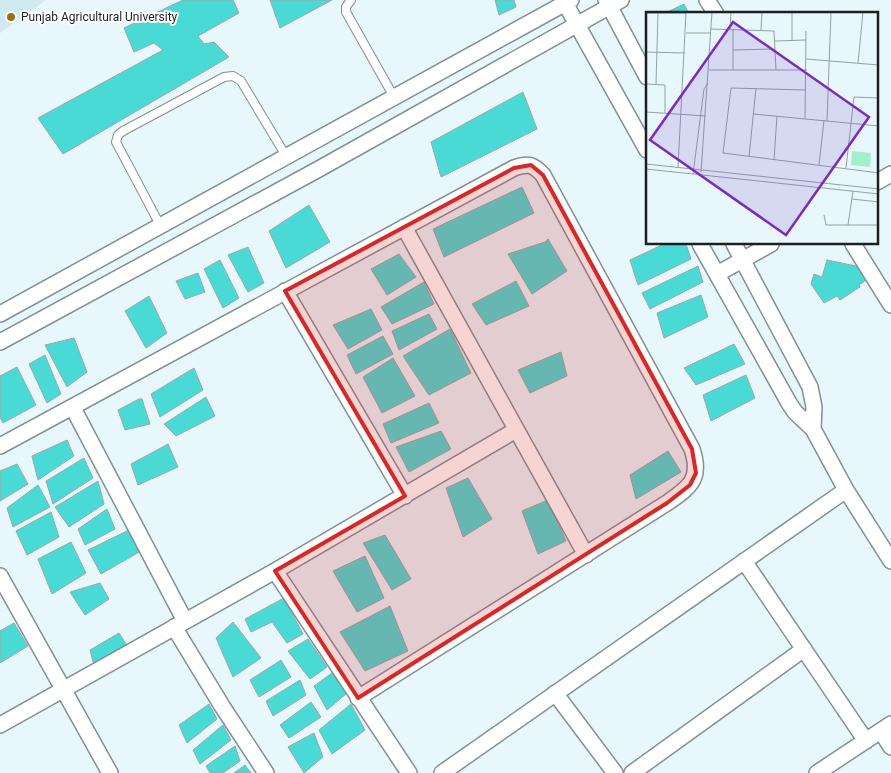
<svg xmlns="http://www.w3.org/2000/svg" width="891" height="773" viewBox="0 0 891 773" font-family="Roboto,sans-serif">
	<style>
		.built { fill: #d1eaf2 }
		.building { fill: #4adad5; stroke: #99a9a8 }
		.lines { fill: none; stroke-linecap: round; stroke-linejoin: round }
		.service-casing { stroke: #819095; stroke-width: 10 }
		.minor-casing { stroke: #819095; stroke-width: 18 }
		.service { stroke: #fff; stroke-width: 8 }
		.minor { stroke: #fff; stroke-width: 15 }
		.marked { fill: #d62828; fill-opacity: 0.2; stroke: #d62828; stroke-width: 4; stroke-linejoin: round }
		.poi-dot { fill: #9a701e; stroke: #fff; stroke-width: 2 }
		.labels { text-anchor: middle; stroke-width: 4; stroke-linejoin: round; paint-order: stroke }
		.poi-label { font-size: 12px; fill: #1a2022; stroke: #fff; text-anchor: start }
		.inset-road { fill: none; stroke: #95a1a5; stroke-width: 1 }
		.view { fill: #7b2cbf; fill-opacity: 0.15; stroke: #7b2cbf; stroke-width: 2.5 }
		.inset-edge { fill: none; stroke: #1a2022; stroke-width: 2.5 }
	</style>
	<rect width="100%" height="100%" fill="#e7f7fc"/>
	<path class="built" d="M0,0H46L0,33Z"/>
	<path class="building" d="M183,0H233L239,13L198,36L204,44L214,42L229,57L63,154L38,118L163,50L154,43L134,52L124,28Z
		M270,0H332L280,28Z
		M495,0H514L516,7L499,15Z
		M684,4L689,14H663Z
		M523,92L537,129L441,177L431,142Z
		M522,187L534,213L444,257L433,229Z
		M309,205L330,242L286,268L269,231Z
		M548,239L567,271L532,294L508,254L545,242Z
		M664,244H686L691,259L638,285L630,260Z
		M248,247L264,283L248,292L228,255Z
		M399,254L416,277L387,295L371,269Z
		M220,260L239,298L223,308L204,269Z
		M827,260L861,267L868,279L859,285L860,287L840,300L837,296L824,303L811,284L814,274L822,277Z
		M698,266L703,282L650,309L642,293Z
		M198,273L205,292L185,299L176,281Z
		M516,281L529,306L486,325L472,304Z
		M424,282L434,304L392,324L381,307Z
		M701,295L708,317L664,338L657,313Z
		M149,296L167,333L146,348L125,311Z
		M371,309L382,330L348,349L333,325Z
		M429,314L437,329L399,350L392,331Z
		M450,329L471,373L429,395L403,356Z
		M383,336L393,354L356,374L347,355Z
		M74,338L87,372L67,387L45,345Z
		M734,344L745,364L696,385L684,368Z
		M561,352L567,376L530,393L518,370Z
		M45,355L61,394L47,403L29,364Z
		M393,358L415,396L382,413L363,377Z
		M17,367L36,405L3,423L0,417V376Z
		M194,368L203,390L160,417L151,394Z
		M746,375L755,398L711,421L703,395Z
		M206,397L215,416L176,436L164,424Z
		M139,399H142L150,424L125,430L118,410Z
		M429,403L439,423L391,443L383,424Z
		M441,431L451,449L409,472L396,447Z
		M67,440L74,456L38,480L32,456Z
		M168,444L178,467L138,485L131,464Z
		M668,451L681,472L636,499L630,475Z
		M84,458L93,478L53,504L46,481Z
		M17,464L28,484L0,501V471Z
		M468,478L492,519L463,537L446,488Z
		M98,481L104,504L69,527L55,507Z
		M38,485L50,507L13,527L7,508Z
		M548,500L566,541L538,554L522,511Z
		M107,509L115,529L85,545L78,529Z
		M51,512L59,537L27,555L16,531Z
		M129,530L141,551L101,574L88,550Z
		M385,535L411,579L392,590L363,543Z
		M71,542L86,573L52,594L38,559Z
		M365,556L384,598L357,612L333,571Z
		M100,583L109,599L85,615L70,592Z
		M284,598L303,634L287,643L272,622L251,632L245,619Z
		M390,606L408,651L365,671L340,632Z
		M233,622L261,658L233,677L216,638Z
		M14,623L28,646L0,663V631Z
		M119,633L128,647L94,665L90,650Z
		M308,639L327,667L310,679L288,651Z
		M281,660L291,677L259,697L250,680Z
		M332,673L347,693L327,710L314,686Z
		M300,680L306,695L273,716L266,701Z
		M311,702L321,717L289,738L280,725Z
		M209,704L217,719L187,743L179,725Z
		M351,704L365,730L332,754L319,730Z
		M223,725L231,740L200,764L193,750Z
		M314,733L323,757L304,773L288,747Z
		M235,746L240,761L223,773H210L206,766Z
		M245,765L251,773H234Z"/>
	<g class="lines">
		<g class="service-casing">
			<path id="service" d="M351,0L346,7V12L394,97
				M160,225L116,142L118,135L123,131L224,77L233,76L241,81L286,156"/>
		</g>
		<g class="minor-casing">
			<path id="minor" d="M606,0L647,77
				M707,0L716,14
				M565,3L647,150
				M877,182L891,174
				M404,227L586,555
				M700,244L789,403L795,412L813,429L846,490L891,561
				M734,244L810,387L814,407L813,429
				M853,244L891,305
				M717,274L771,244
				M285,291L405,496
				M0,314L571,0
				M0,342L317,170L621,0
				M73,408L185,621
				M0,446L514,168C528,163 533,164 543,175L692,449C702,479 690,487 667,503L358,698
				M744,561L866,741
				M275,571L409,773
				M0,576L110,773
				M174,627L222,706L266,773
				M555,693L615,773
				M0,725L275,571L516,430
				M881,731L891,747
				M442,773L846,490
				M632,773L804,649
				M817,773L891,724"/>
		</g>
		<use href="#service" class="service"/>
		<use href="#minor" class="minor"/>
	</g>
	<path class="marked" d="M531,165L543,175L692,449L696,473L690,485L667,503L358,698L275,571L405,496L285,291L514,168Z"/>
	<circle class="poi-dot" cx="11" cy="17" r="5"/>
	<g class="labels">
		<g class="poi-label">
			<text x="21" y="21">Punjab Agricultural University</text>
		</g>
	</g>
	<g transform="translate(646 12)">
		<rect width="232" height="232" fill="#e7f7fc"/>
		<path d="M206,139L225,141L224,155L205,153Z" fill="#a3efcc"/>
		<path class="inset-road" d="M0,1H40M65,17L128,19L130,58M84,17L85,0M115,18L116,0M40,21H65M129,29L160,28M146,29V0M87,38L129,37M0,40L39,41M160,47L233,53M212,51L217,0M63,58H161M87,58V17M62,71L58,77L47,162L233,182M0,72L19,73V101M10,72L12,1M160,78L85,76L77,141L233,161M0,100L60,104M107,102L233,114M159,106L160,19M181,109L185,0M103,145L110,76M128,148L131,104M0,152L233,177M173,153L178,108M32,155L40,0M200,156L208,85L233,86M0,157L47,162M55,160L66,0M206,187L233,190M178,203L180,213H233M202,213L207,179"/>
		<path class="view" d="M87,10L223,105L140,223L4,128Z"/>
		<rect width="232" height="232" class="inset-edge"/>
	</g>
</svg>
